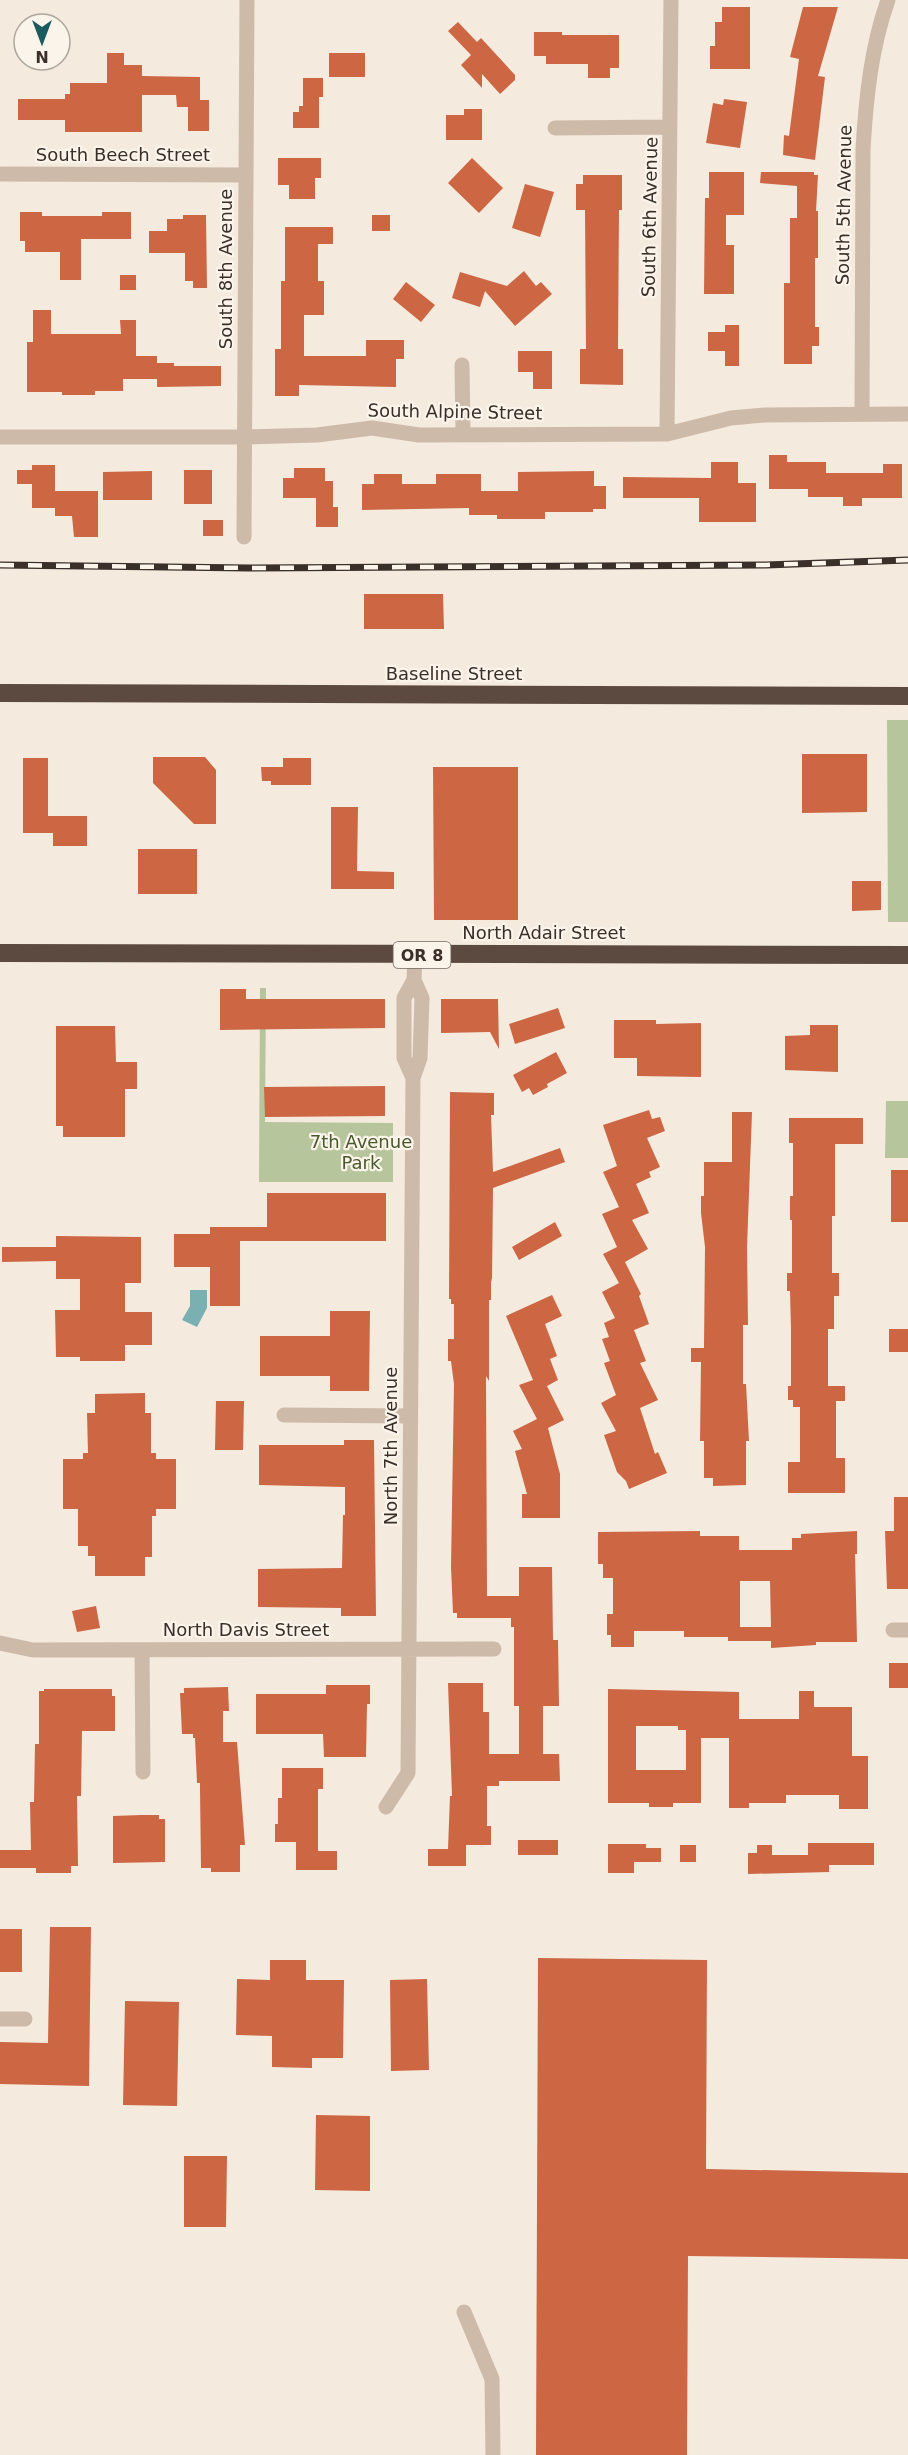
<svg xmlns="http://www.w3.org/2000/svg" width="908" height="2455" viewBox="0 0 908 2455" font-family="'DejaVu Sans',sans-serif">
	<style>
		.green { fill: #b7c59d }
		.water { fill: #7bb0b3 }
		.building { fill: #cd6643; fill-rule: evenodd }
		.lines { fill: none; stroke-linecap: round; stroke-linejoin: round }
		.minor { stroke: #cebaa9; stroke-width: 15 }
		.highway { stroke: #5c4940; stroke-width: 18 }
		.rail-casing { stroke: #3a2f29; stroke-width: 7 }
		.rail { stroke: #fbf4eb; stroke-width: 4.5; stroke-dasharray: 14; stroke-linecap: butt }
		.labels { text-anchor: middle; stroke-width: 4.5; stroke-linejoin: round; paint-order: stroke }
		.shield { fill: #fbf4eb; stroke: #746a63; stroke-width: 1.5 }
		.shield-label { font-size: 16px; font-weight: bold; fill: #3a2f29 }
		.street-label { font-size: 18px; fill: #3a2f29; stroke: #fbf4eb }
		.park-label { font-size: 18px; fill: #485a2b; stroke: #fbf4eb }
	</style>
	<rect width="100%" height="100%" fill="#f4eade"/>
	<path class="green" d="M887,720H908V922H888Z
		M260,988H266L265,1122L393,1123V1182H259Z
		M886,1101H908V1158H885Z"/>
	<path class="water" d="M190,1290H207V1308L197,1327L182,1320L190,1306Z"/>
	<path class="building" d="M722,7H750V69H710V46H715V22H722Z
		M803,7H838L818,76L825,77L815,160L783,155L784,135L789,136L799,59L790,57Z
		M458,22L477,42L481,38L515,75V80L500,94L482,74V88L461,65L471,55L448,31Z
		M534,32H562V35H619V68H610V78H588V64H546V56H534Z
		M107,53H124V65H142V76L200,77V100H209V131H188V107H177L176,95H142V132H65V120H18V99H65V94H70V83H107Z
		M329,53H365V77H329Z
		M303,78H323V97H319V128H293V112H299V106H303Z
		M724,99L747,102L740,148L706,143L713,103L723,105Z
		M464,109H482V140H446V115H464Z
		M278,158H321V178H315V199H289V185H278Z
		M472,158L503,188L479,213L448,183Z
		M709,172H744V215H726V245H734V294H704L705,198H709Z
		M761,172H814V175H818L816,211H818V258H815V327H819V346H812V364H784V283H790V218H797V186L760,183Z
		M583,175H622V210H619L618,349H623V385L580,384V349H586L585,210H576V184H583Z
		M525,184L554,192L540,237L512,228Z
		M20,212H42V216H102V212H131V239H81V280H60V252H25V241H20Z
		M183,215H206L207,288H193V281H185V253H149V231H167V219H183Z
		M372,215H390V231H372Z
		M285,227H333V244H318V281H324V315H304V356H366V340H404V359H396V387L299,385V396H275V349H281V281H285Z
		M524,271L536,286L541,282L552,294L515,326L485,291L480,307L452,298L460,272L507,286Z
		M120,275H136V290H120Z
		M406,282L435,305L421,322L393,299Z
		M33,310H51V334H121L120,320H136V356H157V363H174V366H221V386L157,387V379H123V391H95V395H62V392H27V342H33Z
		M725,325H739V366H725V351H708V332H725Z
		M518,351H552V389H533V372H518Z
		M769,455H787V462H826V473H883V464H902V498H862V506H843V497H808V489H769Z
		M711,462H738V483H756V522H699V498H623V477L711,478Z
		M32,465H55V491H98V537H74L72,516H55V508H32V484H17V470H32Z
		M294,468H325V481H333V507H338V527H316V498H283V478H294Z
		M184,470H212V504H184Z
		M152,471V500H103V472Z
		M594,471V486H606V509H593V512H545V519H497V515H469V508L362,510V484H374V474H402V484H436V474H481V491H518V472Z
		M203,520H223V536H203Z
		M364,594H443L444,629H364Z
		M802,754H867V812L802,813Z
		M153,757H205L216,770V824H194L153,783Z
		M23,758H48V816H87V846H53V833H23Z
		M283,758H311V785H271V781H262L261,767H283Z
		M433,767H518V920H434Z
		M331,807H358L357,871L394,872V889H331Z
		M138,849H197V894H138Z
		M852,881H881V910L852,911Z
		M220,989H246V999H385V1028L220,1030Z
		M441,999H498L499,1049L490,1032L441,1033Z
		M558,1008L565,1028L515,1044L509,1024Z
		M614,1020H656V1024L701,1023V1077L637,1076V1058H614Z
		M810,1025H838V1072L785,1070V1036L810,1035Z
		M56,1026H115L116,1062H137V1089H125V1137H63V1126H56Z
		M556,1052L567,1073L547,1084L548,1087L533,1095L529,1088L522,1092L513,1075Z
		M385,1086V1116L265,1117L264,1087Z
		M450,1092L494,1093V1115H491L493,1172L560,1148L565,1162L493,1188L492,1282L491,1278V1300H489V1381L486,1376L487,1596H519V1567H552L553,1640H558L559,1706H543V1754H559L560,1781H499V1786H487V1826H491V1845H466V1866H428V1849H448L450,1796H452L448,1683H483V1712H489V1754H519V1706H514V1627H511V1618H457V1613H453L451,1567L454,1384L451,1361H448V1339H454V1304H451V1299H449Z
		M649,1110L652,1119L660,1117L665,1131L647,1138L660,1167L649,1172L651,1177L636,1184L649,1213L632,1220L648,1249L625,1262L641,1294L639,1296L649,1324L634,1330L646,1361L640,1363L658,1400L640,1408L655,1454L658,1452L667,1473L629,1489L626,1481L617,1472L604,1435L616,1431L601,1403L616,1395L604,1363L610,1361L602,1339L609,1337L604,1323L615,1318L602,1292L619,1283L603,1254L617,1247L602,1214L619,1207L603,1172L617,1166L603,1125Z
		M732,1112H752L747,1247L748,1325H743V1384H746L749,1441H746V1485L713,1486V1478H704V1441H700L701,1362H691V1348H704L705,1247L701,1213V1196H704V1162H732Z
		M789,1118H863V1144H835V1216H832V1273H839V1296H834V1329H828V1386H845V1401H836V1458H845V1493H788V1462H800V1407H793V1400H788V1386H791V1329L790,1291H787V1273H792V1220H790V1196H793V1143H789Z
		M891,1170H908V1222H891Z
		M267,1193H386V1241H240V1306H210V1267H174V1234H210V1227H267Z
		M555,1222L562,1236L519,1260L512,1247Z
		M56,1236L141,1237V1283H125V1312H152V1345H125V1361H80V1357H56L55,1310H80V1279H56V1261L2,1262V1247H56Z
		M552,1295L562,1316L545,1324L557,1356L550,1359L558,1380L547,1386L564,1420L548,1428L560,1474V1518H522V1494H527L515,1451L522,1449L513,1431L537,1419L519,1385L533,1380L506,1316Z
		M330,1311H370L369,1391H330V1376H260V1336H330Z
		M889,1329H908V1352H889Z
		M145,1393V1413H151V1453H156V1459H176V1509H156V1516H152V1557H145V1576H95V1556H88V1546H78V1509H63V1459H83V1453H88L87,1413H95V1394Z
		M216,1401H244L243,1450H215Z
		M344,1440H374L376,1616H341V1608L258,1607V1569L342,1568L343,1515H345V1487L259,1485V1445H344Z
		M894,1497H908V1589H887L885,1531H894Z
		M700,1531V1536H739V1550H792V1538H801V1534L857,1531V1554H855L857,1642H816V1645L771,1648V1641H728V1637H684V1631H634V1647H611V1635H607V1614H613V1578H603V1564H598V1532ZM740,1581H770L771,1627H740Z
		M96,1606L100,1628L77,1632L72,1611Z
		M889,1663H908V1688H889Z
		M326,1685H370V1704H367L366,1757H324L323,1734H256V1694H326Z
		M228,1687L229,1711H223V1742H237L245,1845H240V1872H211V1868H201L200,1788V1783H197L195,1738H193V1734H182L180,1693H184V1688Z
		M44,1689H112V1696H115V1731H82L81,1796H77L78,1866H71V1873H36V1868H0V1850H31L30,1802H34L35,1744H39V1691H44Z
		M608,1689L739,1692V1719H799V1691H814V1707H852V1756H868V1809H839V1795H786V1803H749V1808H729V1738H701V1803H673V1807H649V1803H608ZM636,1726H678V1730H686V1770H636Z
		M282,1768H323V1789H318V1851H337V1870H296V1842H275V1824H278V1798H282Z
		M141,1815H159V1819H165V1862L113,1863V1816Z
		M518,1840H558V1855H518Z
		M808,1843H874V1865H829V1872L748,1874V1853H757V1845H772V1855H808Z
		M608,1844H646V1848H661V1862H634V1873H608Z
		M680,1845H696V1862H680Z
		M50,1927H91L89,2086L0,2084V2042L48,2043Z
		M0,1929H22V1972H0Z
		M538,1958L707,1960L706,2169L908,2173V2259L688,2256L687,2455H536Z
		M270,1960H306V1980H344L343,2058H312V2068L272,2067V2036L236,2035L237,1979L270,1980Z
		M427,1979L429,2070L391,2071L390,1980Z
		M125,2001L179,2002L177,2106L123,2105Z
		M316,2115L370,2116V2191L315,2190Z
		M184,2156H227L226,2227H184Z"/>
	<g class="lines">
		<path class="minor" d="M555,128L670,127
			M0,174L246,175
			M462,365L463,434
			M862,414L863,149C866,98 871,48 888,0
			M667,434L671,0
			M0,437H244L317,435L372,428L419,435L667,434L731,418L765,415L908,414
			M244,537L247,0
			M413,1078L404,1058V998L414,980L415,955
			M284,1415L410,1416
			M893,1630H908
			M0,1643L33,1650L494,1649
			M142,1650L143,1772
			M386,1807L408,1773L413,1078L420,1058L422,998L414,980
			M0,2019H25
			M464,2312L492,2379L493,2455"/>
		<path class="highway" d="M0,693L908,696
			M0,953L908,955"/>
		<g class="rail-casing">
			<path id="rail" d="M0,565L250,568L766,565L908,560"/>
		</g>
		<use href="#rail" class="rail"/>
	</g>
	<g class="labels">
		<rect class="shield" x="393.5" y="942" width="57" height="26" rx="4.5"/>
		<g class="shield-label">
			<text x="422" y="961">OR 8</text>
		</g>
		<g class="street-label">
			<text x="123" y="161">South Beech Street</text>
			<text transform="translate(844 205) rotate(-89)" y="6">South 5th Avenue</text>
			<text transform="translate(650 217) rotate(-89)" y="6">South 6th Avenue</text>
			<text transform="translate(226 269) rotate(-90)" y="6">South 8th Avenue</text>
			<text transform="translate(455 412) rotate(1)" y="6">South Alpine Street</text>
			<text x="454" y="680">Baseline Street</text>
			<text x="544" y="939">North Adair Street</text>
			<text transform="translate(391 1446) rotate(-90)" y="6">North 7th Avenue</text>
			<text x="246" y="1636">North Davis Street</text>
		</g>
		<g class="park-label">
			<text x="361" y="1148">7th Avenue<tspan x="361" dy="21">Park</tspan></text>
		</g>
	</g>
	<g transform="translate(42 42) rotate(180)"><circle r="28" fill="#fbf4eb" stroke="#aea59d" stroke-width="1.5"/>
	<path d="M0-4.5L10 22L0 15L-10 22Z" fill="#1b5a5f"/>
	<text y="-9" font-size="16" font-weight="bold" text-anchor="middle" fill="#3a2f29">N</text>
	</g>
</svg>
